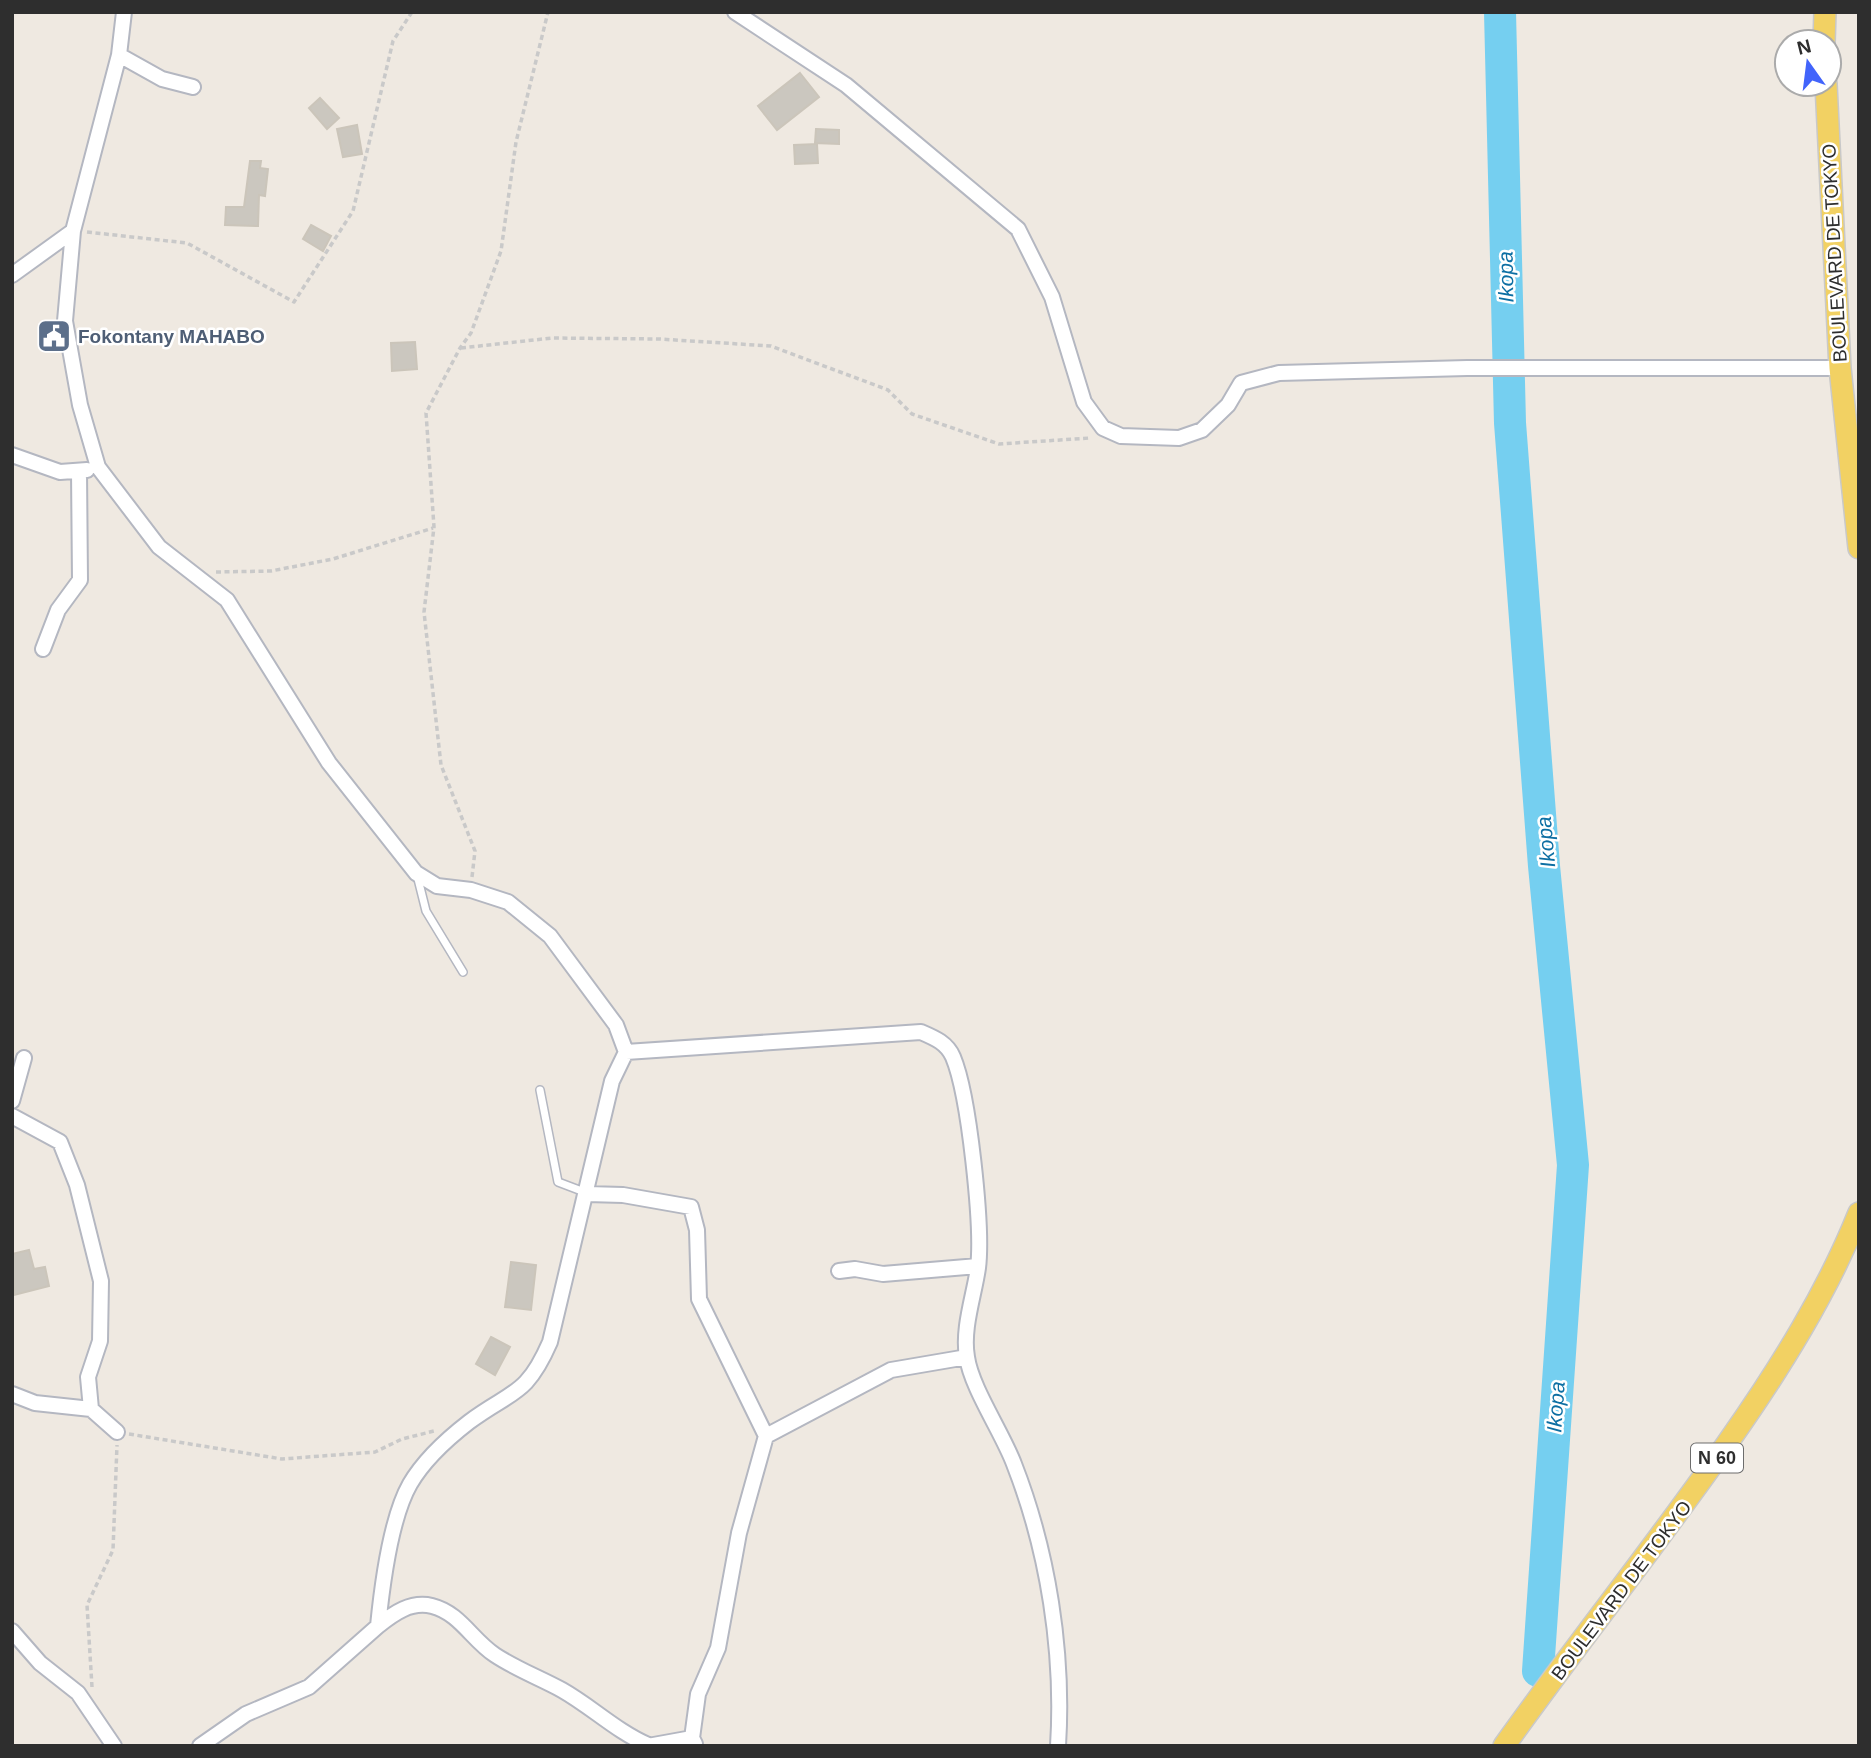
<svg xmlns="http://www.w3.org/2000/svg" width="1871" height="1758" viewBox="0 0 1871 1758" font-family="Arial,sans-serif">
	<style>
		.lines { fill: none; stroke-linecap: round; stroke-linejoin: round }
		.river { stroke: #75cff0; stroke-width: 32 }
		.building { fill: #cbc7bf; stroke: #cbc5ba; stroke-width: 2 }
		.service-casing { stroke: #b4b7c1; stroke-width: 10 }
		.minor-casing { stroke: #b4b7c1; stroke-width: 18 }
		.primary-casing { stroke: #c9c9c9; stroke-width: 24 }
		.path { stroke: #c9c9c9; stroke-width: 3.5; stroke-dasharray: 5 3.5; stroke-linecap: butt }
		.service { stroke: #fff; stroke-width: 7 }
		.minor { stroke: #fff; stroke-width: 14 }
		.primary { stroke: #f2d163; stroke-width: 21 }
		.labels { text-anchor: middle; stroke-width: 5; stroke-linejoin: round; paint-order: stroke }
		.shield { fill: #fff; stroke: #6d6d6d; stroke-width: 2 }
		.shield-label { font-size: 18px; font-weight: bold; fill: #2e2e2e }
		.street-label { font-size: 19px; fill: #2e2e2e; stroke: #fff }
		.service-label { font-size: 19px; font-weight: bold; fill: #4e5e75; stroke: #fff; text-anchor: start }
		.water-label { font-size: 21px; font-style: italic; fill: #0d6fa3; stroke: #fff }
	</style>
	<rect width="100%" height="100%" fill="#efe9e1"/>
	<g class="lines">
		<path class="river" d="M1500,12L1510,423L1544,866L1573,1165L1538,1671"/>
	</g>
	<path class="building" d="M800,73L819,97L777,130L758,106Z
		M320,98L339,118L327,129L309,108Z
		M357,125L362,154L343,157L337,129Z
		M816,129L839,130V144L815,143Z
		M817,144L818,163L795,164L794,145Z
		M250,161H261L260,168L268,169L265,196L259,195L258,226L225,225L226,207H244Z
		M311,225L331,236L323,251L303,239Z
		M415,342L417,369L392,371L391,343Z
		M29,1250L34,1269L45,1267L49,1286L14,1295L12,1254Z
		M511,1262L536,1265L531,1310L505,1307Z
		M491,1337L510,1347L495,1375L476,1364Z"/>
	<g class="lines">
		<g class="service-casing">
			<path id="service" d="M417,875L426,911L463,972
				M540,1090L558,1182L587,1193"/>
		</g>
		<g class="minor-casing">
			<path id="minor" d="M124,12L119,55L73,231L65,321L80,405L98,467L159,547L227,600L329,763L416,873L437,886L471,890L508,902L550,936L616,1025L626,1052L612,1081L550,1342C526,1397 512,1390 469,1422C447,1439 424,1460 410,1484C390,1519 382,1586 378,1626L309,1687L246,1714L200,1746
				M735,12L846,85L1018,229L1052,297L1084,402L1103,428L1121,436L1179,438L1202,430L1228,405L1241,383L1279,373L1467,368H1840
				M119,55L162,79L193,87
				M12,275L73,231
				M12,455L60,472L87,470
				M43,649L58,610L80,580L79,471
				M626,1052L921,1032C935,1038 947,1043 953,1057C969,1095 983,1227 978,1268C974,1296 962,1329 967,1357C971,1387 1003,1434 1014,1464C1048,1551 1064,1652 1058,1746
				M12,1101L24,1058
				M12,1116L60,1142L77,1185L101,1281L100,1341L88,1377L91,1409L117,1432
				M587,1194L623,1195L691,1207L697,1230L699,1299L766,1436L891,1370L967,1357
				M839,1271L855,1269L883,1274L978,1266
				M12,1394L35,1403L91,1409
				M378,1626C394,1613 411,1601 432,1606C460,1613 472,1640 495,1655C516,1669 540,1678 562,1690C592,1707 616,1731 648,1745
				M12,1631L40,1663L78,1693L114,1746
				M692,1738L698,1694L718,1648L739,1533L766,1436
				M648,1746L692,1738L695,1744"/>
		</g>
		<g class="primary-casing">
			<path id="primary" d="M1824,42L1825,12
				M1826,84L1840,368L1859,548
				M1504,1746C1578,1642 1658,1543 1731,1438C1780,1368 1827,1293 1859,1213"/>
		</g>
		<path class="path" d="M87,232L187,243L294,302L353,211L393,41L412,12
			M461,348L552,338L659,339L771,346L888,390L912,414L999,444L1090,438
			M216,572L271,571L333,559L433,528
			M472,877L475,851L441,765L424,612L434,527L426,413L460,348L471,333L501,251L516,142L548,12
			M129,1434L282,1459L375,1452L402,1439L434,1431
			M92,1687L87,1605L113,1550L117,1445"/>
		<use href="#service" class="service"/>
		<use href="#minor" class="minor"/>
		<use href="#primary" class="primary"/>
	</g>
	<defs>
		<g id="civic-square" transform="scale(1.75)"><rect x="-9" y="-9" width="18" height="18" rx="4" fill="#5c6f8a" stroke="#fff"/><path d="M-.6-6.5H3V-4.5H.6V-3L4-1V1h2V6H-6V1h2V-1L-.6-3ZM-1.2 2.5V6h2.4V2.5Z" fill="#fff"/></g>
	</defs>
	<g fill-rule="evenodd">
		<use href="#civic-square" x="54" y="336"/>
	</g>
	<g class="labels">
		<rect class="shield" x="1691" y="1443.5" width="52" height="29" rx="5"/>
		<g class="shield-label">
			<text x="1717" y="1464">N 60</text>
		</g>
		<g class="street-label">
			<text transform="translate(1834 253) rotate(-93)" y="7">BOULEVARD DE TOKYO</text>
			<text transform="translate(1621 1590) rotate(-53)" y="7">BOULEVARD DE TOKYO</text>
		</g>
		<g class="service-label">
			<text x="78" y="343">Fokontany MAHABO</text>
		</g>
		<g class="water-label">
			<text transform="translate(1506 277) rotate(-91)" y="7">Ikopa</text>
			<text transform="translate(1546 842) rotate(-95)" y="7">Ikopa</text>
			<text transform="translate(1556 1407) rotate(-86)" y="7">Ikopa</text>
		</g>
	</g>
	<rect width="1871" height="1758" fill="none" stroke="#2e2e2e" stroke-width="28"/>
	<g transform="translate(1808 63) rotate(346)"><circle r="33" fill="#ffffff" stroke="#ababab" stroke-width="2"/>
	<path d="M0-5L12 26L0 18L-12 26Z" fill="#4264fb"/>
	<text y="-10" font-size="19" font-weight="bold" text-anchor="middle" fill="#2e2e2e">N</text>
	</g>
</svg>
